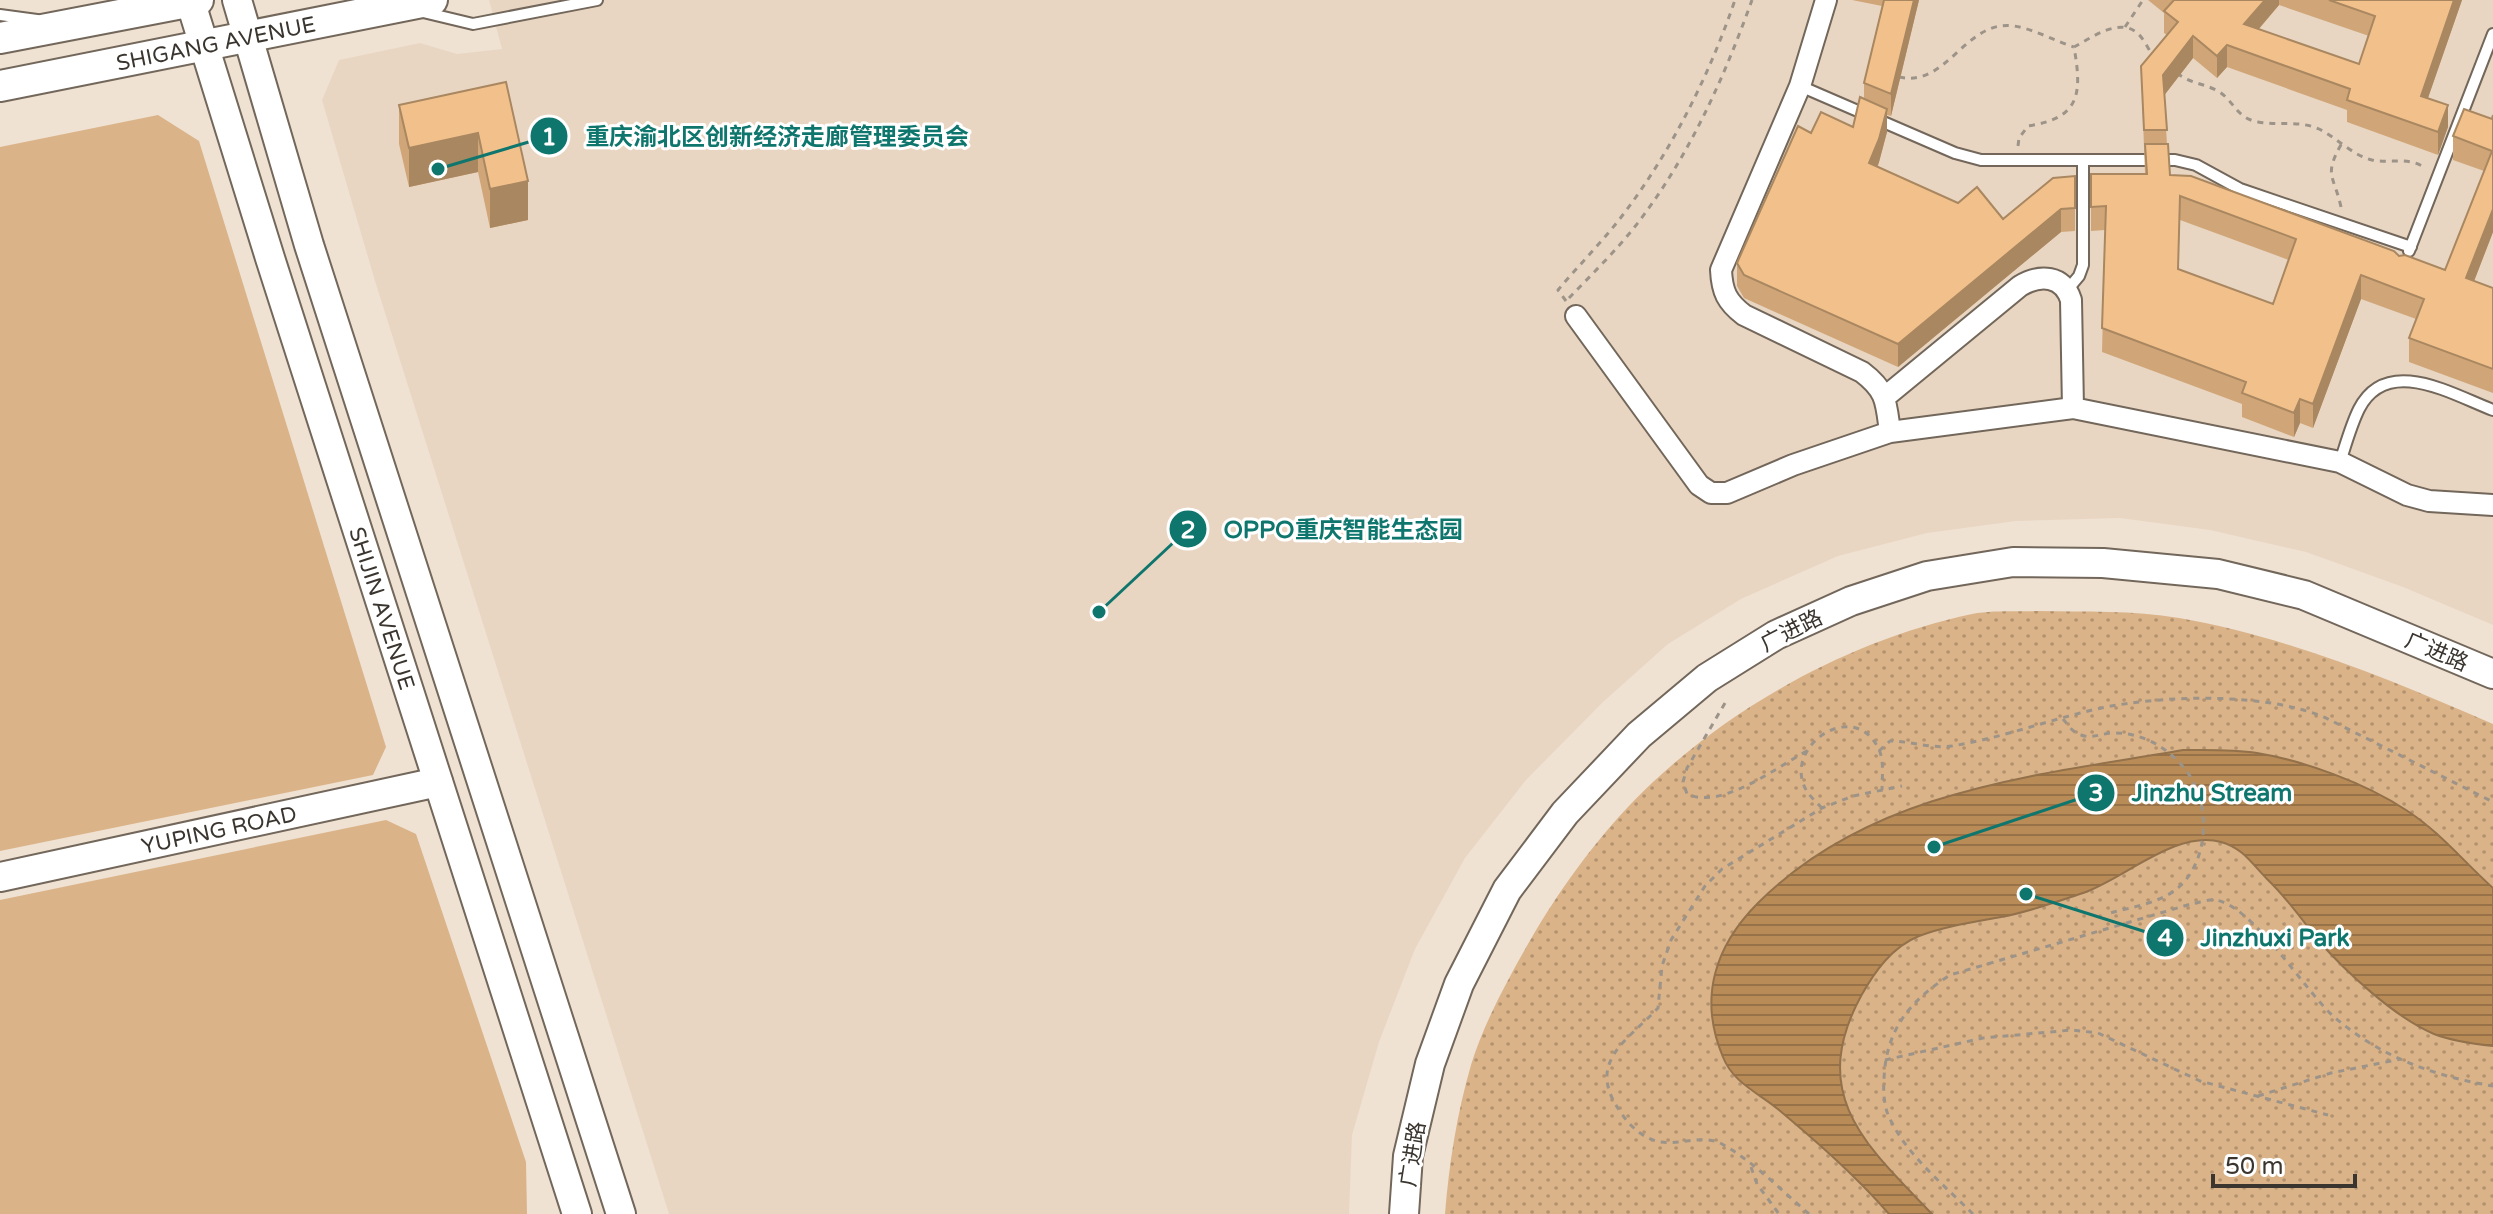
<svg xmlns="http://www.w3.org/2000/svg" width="2493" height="1214" viewBox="0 0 2493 1214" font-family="'Varela Round','Noto Sans SC',sans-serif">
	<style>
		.built { fill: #e9d6c2 }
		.grass { fill: #dbb389 }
		.park { fill: url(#park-dots) }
		.water { fill: url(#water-rules); stroke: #93714b; stroke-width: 2 }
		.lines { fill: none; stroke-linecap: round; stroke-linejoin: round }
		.lane-casing { stroke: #72675a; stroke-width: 14 }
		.street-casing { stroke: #72675a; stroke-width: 24 }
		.secondary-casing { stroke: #72675a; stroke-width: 32 }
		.primary-casing { stroke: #72675a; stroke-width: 34 }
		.path { stroke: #9d9489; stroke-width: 3; stroke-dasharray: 6 6; stroke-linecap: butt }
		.lane { stroke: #fff; stroke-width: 10 }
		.street { stroke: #fff; stroke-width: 20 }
		.secondary { stroke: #fff; stroke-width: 28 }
		.primary { stroke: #fff; stroke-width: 30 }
		.wall { fill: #d0a678; fill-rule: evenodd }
		.shaded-wall { fill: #a98761 }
		.building { fill: #f2c18b; stroke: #a98761; stroke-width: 2; fill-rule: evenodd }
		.labels { text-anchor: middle; stroke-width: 6; stroke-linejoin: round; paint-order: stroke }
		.street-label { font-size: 22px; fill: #3a352f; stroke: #fff }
		.leader { fill: none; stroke: #0f766e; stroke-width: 3 }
		.callout-dot { fill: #0f766e; stroke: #fff; stroke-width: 3 }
		.mark-label { font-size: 24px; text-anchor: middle; font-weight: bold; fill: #fff }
		.callout-label { font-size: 24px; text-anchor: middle; font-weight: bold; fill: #0f766e; stroke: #fff; stroke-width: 6; stroke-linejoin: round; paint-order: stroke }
	</style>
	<defs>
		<pattern id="park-dots" width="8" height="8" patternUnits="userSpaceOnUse" patternTransform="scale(2)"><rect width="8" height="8" fill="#dbb389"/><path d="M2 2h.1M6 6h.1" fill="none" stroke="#b39270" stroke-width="1.8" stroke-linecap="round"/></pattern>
		<pattern id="water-rules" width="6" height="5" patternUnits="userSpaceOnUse" patternTransform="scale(2)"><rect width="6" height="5" fill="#b98b57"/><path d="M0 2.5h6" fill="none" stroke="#977248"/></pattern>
	</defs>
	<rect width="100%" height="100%" fill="#efe2d3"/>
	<path class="built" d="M489,0H2493V625L2403,587L2306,552L2210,530L2120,518L2016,521L1927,533L1838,556L1741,599L1668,644L1603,702L1526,780L1465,858L1415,949L1379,1042L1352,1135L1349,1214H669L375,281L322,100L339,60L420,43L457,54L502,49Z"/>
	<path class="grass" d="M158,115L199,141L386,747L373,775L0,851V147Z
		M386,820L416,834L526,1162L527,1214H0V900Z"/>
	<path class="park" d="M2038,611C2085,612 2133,610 2179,618C2288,637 2392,680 2493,724V1214H1445C1449,1164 1457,1113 1471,1065C1484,1023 1506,983 1528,944C1561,886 1604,828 1653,782C1740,701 1855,639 1972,614C1993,610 2017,612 2038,611Z"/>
	<path class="water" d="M2183,750C2207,750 2232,749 2257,753C2305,761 2365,783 2406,810C2439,831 2464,862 2493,888V1046C2474,1044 2452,1041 2434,1034C2394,1017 2345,971 2317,939C2301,918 2286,897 2267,879C2252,864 2243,848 2221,842C2177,829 2124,879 2083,893C2056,902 2029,912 2001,917C1974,922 1945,926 1919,936C1892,947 1875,971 1861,996C1807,1096 1867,1146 1932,1214H1889C1856,1176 1817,1142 1779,1110C1759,1093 1733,1083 1723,1057C1698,998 1715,946 1758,903C1871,790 2033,776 2183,750Z"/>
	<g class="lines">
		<g class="lane-casing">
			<path id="lane" d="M423,12L473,24L597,0
				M0,15L37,20
				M1800,86L1955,153L1981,160H2175L2196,165L2240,189L2411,247
				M2409,251L2493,34
				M2068,289L2079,276L2083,265V161
				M2340,462C2346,444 2351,425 2359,409C2387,354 2453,395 2493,410"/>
		</g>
		<g class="street-casing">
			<path id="street" d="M1826,0L1800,86L1721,270C1722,292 1727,302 1744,315L1862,372C1887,391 1886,402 1890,432
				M1576,316L1699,485L1711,493H1727L1793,465L1890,432L2073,408L2340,462L2407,495L2429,501L2493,505
				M1885,397L2020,286C2040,274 2063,275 2071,300L2073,408"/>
		</g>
		<g class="secondary-casing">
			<g id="secondary">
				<path id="s1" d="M190,0L270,258L577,1214"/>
				<path d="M237,0L309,245L621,1214"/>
				<path id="s2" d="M0,877L438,782"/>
				<path d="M1404,1214L1408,1156L1430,1064L1459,984L1507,890L1565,813L1639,735L1707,678L1776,635L1851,601L1927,576L2013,562L2103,563L2218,574L2304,595L2493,674"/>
			</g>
		</g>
		<g class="primary-casing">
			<g id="primary">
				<path d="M0,38L198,0"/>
				<path id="s3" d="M0,86L432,0"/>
			</g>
		</g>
		<path class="path" d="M2125,27L2143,0
			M2177,73C2189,83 2202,83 2216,90C2234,99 2235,118 2258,122C2279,126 2299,120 2319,129C2337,138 2352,155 2372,160C2390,164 2409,156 2425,168
			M1899,77C1948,88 1965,19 2014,26C2034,29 2055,41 2074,47
			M2018,146L2019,138L2028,126C2081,118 2082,93 2074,47C2091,38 2118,18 2136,32C2143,37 2147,47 2152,54
			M2341,207C2334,175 2323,176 2342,143
			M1569,298C1593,273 1619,248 1640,220C1690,154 1724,78 1752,0
			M1566,301L1558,290C1579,265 1602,242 1622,216C1671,152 1709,76 1735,0
			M1725,703L1687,768L1683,782L1687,794C1722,810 1775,768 1807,751
			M2063,719C2068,725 2073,733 2081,735C2091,739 2100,734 2111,733C2141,732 2166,746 2185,769C2211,801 2210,859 2179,887C2161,903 2132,907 2110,913
			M1879,751L1890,741C1911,741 1931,749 1952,746C2002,738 2051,719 2101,708C2165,695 2266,692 2326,718L2493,802
			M1822,808C1815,801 1806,793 1803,783C1789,741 1858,698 1880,752C1884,763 1882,778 1882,790
			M1885,1060L1983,1038L2072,1030L2098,1033L2200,1081L2328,1115
			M2258,1096L2331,1073L2401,1059
			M1751,1167L1757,1184L1779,1214
			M1809,1214C1782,1191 1754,1162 1722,1144C1704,1134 1682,1145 1661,1142C1646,1140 1630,1127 1622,1114C1584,1063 1626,1042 1658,1008L1662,966L1671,940L1705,886L1722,869L1822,808L1853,796L1902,786
			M1973,1214C1945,1186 1909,1157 1891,1121C1884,1109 1883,1093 1884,1079C1886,1029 1910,1001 1950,975L2191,904C2198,903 2208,899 2215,900C2251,904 2304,989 2332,1015C2378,1056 2433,1076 2493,1086"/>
		<use href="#lane" class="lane"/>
		<use href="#street" class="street"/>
		<use href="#secondary" class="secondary"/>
		<use href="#primary" class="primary"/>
	</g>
	<path class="wall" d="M1852,0H1919L1891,116L1887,115V132L1878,166L1958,203L2003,219L2075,176V231L2061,232L1898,367L1744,298L1737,286V263L1811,133L1853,127L1864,99V83L1882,6Z
		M2148,0H2462L2428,98L2448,127L2438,155L2347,122V110L2227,67L2217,78L2193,58L2164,95L2167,144L2170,175L2399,256L2445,270L2484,171L2453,160V136L2492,119L2493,115V232L2474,281L2493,288V393L2409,362V338L2416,319L2361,299L2313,428L2300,423L2294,437L2242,417V404L2102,352L2105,230L2091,231V174H2145L2141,66L2167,35L2164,33V13ZM2279,5L2369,36L2359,64L2259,29ZM2180,220L2289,260L2273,304L2178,269Z
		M506,82L528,220L490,228L478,172L409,187L399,144V105Z"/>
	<path class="shaded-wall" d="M1914,0H1919L1891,116V94Z
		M2265,0H2279V5L2244,46V24Z
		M2454,0H2462L2421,118V96Z
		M2193,36V58L2163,97V75Z
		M2227,45V67L2217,78V56Z
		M2448,105V127L2438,155V132Z
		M1887,109V132L1879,162L1869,186V163Z
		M478,133V172L409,187V148Z
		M528,181V220L490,228V189Z
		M2061,209V232L1898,367V344Z
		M2493,209V232L2466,302V278Z
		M2361,275V299L2313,428V404Z
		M2300,399V423L2294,437V413Z"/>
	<path class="building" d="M1884,0H1914L1891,94L1864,83Z
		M2174,0H2265L2244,24L2359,64L2375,16L2329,0H2454L2421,96L2448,105L2438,132L2347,100L2350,89L2227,45L2217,56L2193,36L2163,75L2167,130H2144L2141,66L2178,22L2164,11Z
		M506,82L528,181L490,189L478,133L409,148L399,105Z
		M1860,97L1887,109L1879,139L1869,163L1958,203L1977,187L2003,219L2053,178L2075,176V208L2061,209L1898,344L1744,275L1737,263L1798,126L1811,133L1821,112L1853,127Z
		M2464,109L2492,119L2493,115V209L2466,278L2493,288V369L2409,338L2424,299L2361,275L2313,404L2300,399L2294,413L2242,393L2246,382L2102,328L2106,206L2091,207V174H2147L2145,144H2168L2170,175L2191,176L2394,251L2399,256L2405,255L2445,270L2492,151L2453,136ZM2180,196L2296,239L2273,304L2178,269Z"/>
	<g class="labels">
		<g class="street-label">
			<text dy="8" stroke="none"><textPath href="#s3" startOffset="220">SHIGANG AVENUE</textPath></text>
			<text dy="8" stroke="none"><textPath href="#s1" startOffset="638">SHIJIN AVENUE</textPath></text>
			<text transform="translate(1791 630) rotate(-27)" y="8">广进路</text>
			<text transform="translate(2437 651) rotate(23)" y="8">广进路</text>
			<text dy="8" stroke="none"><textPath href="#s2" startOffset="224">YUPING ROAD</textPath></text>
			<text transform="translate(1412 1154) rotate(-81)" y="8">广进路</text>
		</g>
	</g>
	<path class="leader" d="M438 169L549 136M1099 612L1188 529M1934 847L2096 793M2026 894L2165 938"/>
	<g class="callout-dot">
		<circle cx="438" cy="169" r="8"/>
		<circle cx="1099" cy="612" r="8"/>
		<circle cx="1934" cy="847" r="8"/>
		<circle cx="2026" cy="894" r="8"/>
		<circle cx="549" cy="136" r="20"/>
		<circle cx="1188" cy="529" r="20"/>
		<circle cx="2096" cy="793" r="20"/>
		<circle cx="2165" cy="938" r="20"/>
	</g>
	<g class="mark-label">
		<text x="549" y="145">1</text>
		<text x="1188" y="538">2</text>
		<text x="2096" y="801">3</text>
		<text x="2165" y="946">4</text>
	</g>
	<g class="callout-label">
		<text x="777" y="145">重庆渝北区创新经济走廊管理委员会</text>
		<text x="1343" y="538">OPPO重庆智能生态园</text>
		<text x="2212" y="801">Jinzhu Stream</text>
		<text x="2275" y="946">Jinzhuxi Park</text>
	</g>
	<path d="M2213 1174v12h142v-12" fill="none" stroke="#3a352f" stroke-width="4"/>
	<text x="2225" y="1174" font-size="24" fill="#3a352f" stroke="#ffffff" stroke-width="6" paint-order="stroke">50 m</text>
</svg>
